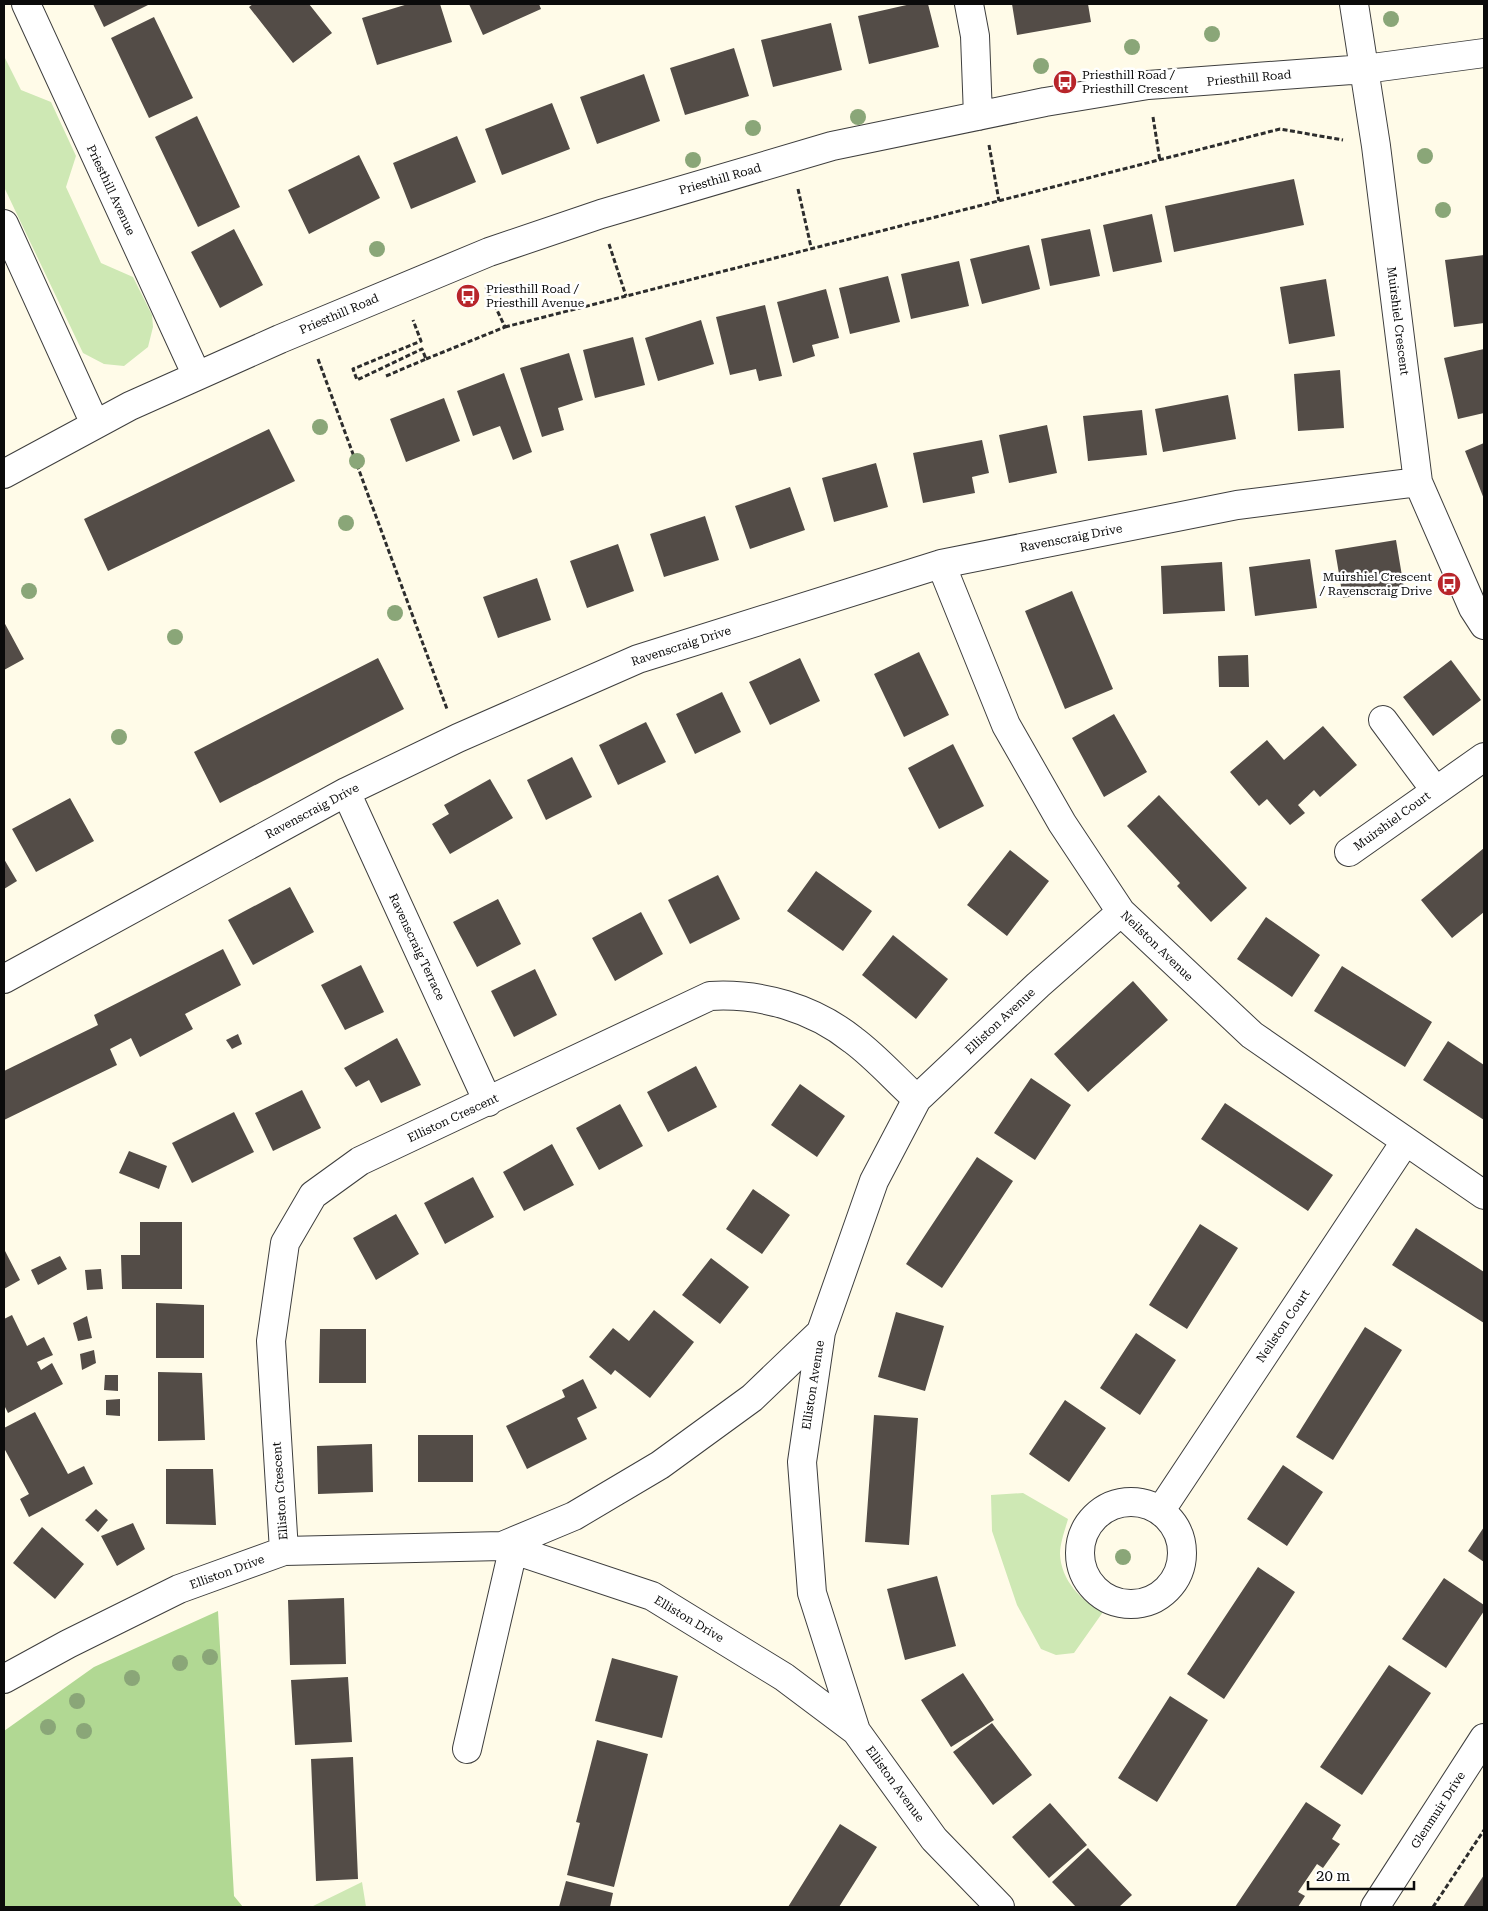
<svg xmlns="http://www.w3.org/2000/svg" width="1488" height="1911" viewBox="0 0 1488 1911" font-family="'Roboto Serif',serif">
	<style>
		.green { fill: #cee8b4 }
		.forest { fill: #b1d893 }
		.building { fill: #534c47 }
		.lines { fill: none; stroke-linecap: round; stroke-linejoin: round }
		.street-casing { stroke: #3e3e3e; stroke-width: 30 }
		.path { stroke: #2d2d2d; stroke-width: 3; stroke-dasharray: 5 2.5; stroke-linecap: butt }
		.street { stroke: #fff; stroke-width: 28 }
		.tree { fill: #8aa678 }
		.labels { text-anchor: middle; stroke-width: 5; stroke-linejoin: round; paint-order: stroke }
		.poi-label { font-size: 12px; fill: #0b0b0b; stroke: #fff; text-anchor: start }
		.street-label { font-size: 12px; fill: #0b0b0b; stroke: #fff }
	</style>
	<rect width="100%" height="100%" fill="#fffbe8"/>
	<path class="green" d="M4,56L21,90L51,102L76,156L66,187L101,263L133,277L152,315L153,327L148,347L124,366L104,364L83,353L4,187Z
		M1023,1493L1068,1519C1065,1530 1060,1543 1060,1554C1061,1580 1081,1601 1103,1612L1074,1653L1056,1655L1041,1649L1017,1605L992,1531L991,1495Z
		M362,1882L366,1907H311Z"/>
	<path class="forest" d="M218,1611L234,1896L243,1907H4V1731L94,1667Z"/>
	<path class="building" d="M93,4H150L104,27Z
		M253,4H309L332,33L293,63L249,7Z
		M408,4H440L452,42L377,65L362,18Z
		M469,4H539L541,9L483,35Z
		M911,4H928L939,47L869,64L858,16Z
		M1012,4H1088L1091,22L1017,35Z
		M154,17L193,98L149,118L111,38Z
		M831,23L842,70L773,87L761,40Z
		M734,48L749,96L685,115L670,68Z
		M644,74L660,121L597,144L580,97Z
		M552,103L570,149L502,175L485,129Z
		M197,116L240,207L198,227L155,137Z
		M457,136L476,182L411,209L393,163Z
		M359,155L380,198L309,234L288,190Z
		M1294,179L1304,225L1174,252L1165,206Z
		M1152,214L1162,262L1113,272L1103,225Z
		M234,229L263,285L220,308L191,252Z
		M1090,229L1100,276L1050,286L1041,239Z
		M1029,245L1040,289L982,304L970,259Z
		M1484,255V323L1454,327L1445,260Z
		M959,261L969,306L911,319L901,274Z
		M888,276L900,322L850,334L839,288Z
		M1326,279L1335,336L1289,344L1280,287Z
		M826,289L839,338L812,345L815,356L793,363L777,302Z
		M765,305L782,376L759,381L756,369L730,375L716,317Z
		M701,320L714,364L658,381L645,338Z
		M633,337L645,385L595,398L583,350Z
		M1484,349V413L1458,419L1444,358Z
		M569,353L583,400L558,408L564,430L542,437L520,368Z
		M1340,370L1344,428L1298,431L1294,374Z
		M504,373L532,452L513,460L500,426L473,436L457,391Z
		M1228,395L1236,439L1163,452L1155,409Z
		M444,398L460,441L406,462L390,419Z
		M1142,410L1147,455L1088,461L1083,416Z
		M1047,425L1057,473L1009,483L999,435Z
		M269,429L295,481L108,571L84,519Z
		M982,440L989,473L972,477L975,493L923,503L913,453Z
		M1484,443V499L1465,451Z
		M876,463L888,507L834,522L822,478Z
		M790,487L805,530L750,549L735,506Z
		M705,516L719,560L664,577L650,534Z
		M1396,540L1404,588L1343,598L1335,550Z
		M618,544L634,591L587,608L570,561Z
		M1310,559L1317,608L1255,616L1249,567Z
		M1222,562L1225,611L1163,614L1161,566Z
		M537,578L551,620L498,638L483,597Z
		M1072,591L1113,689L1065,709L1025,611Z
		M4,622L24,659L4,670Z
		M919,652L949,715L904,737L874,674Z
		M1248,655L1249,687H1219L1218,656Z
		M378,658L404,709L220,803L194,752Z
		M800,658L820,701L770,725L749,682Z
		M1451,660L1481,700L1433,736L1403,697Z
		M722,692L741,732L695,754L676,714Z
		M1114,714L1147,772L1104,797L1072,738Z
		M646,722L666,762L618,785L599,745Z
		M1323,726L1357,765L1320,797L1314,790L1298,805L1305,813L1290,825L1267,799L1259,806L1230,772L1267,740L1284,760Z
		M953,744L984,806L939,829L908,768Z
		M572,757L592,797L546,820L527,780Z
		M490,779L513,818L450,854L432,824L449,814L444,805Z
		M1159,795L1247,888L1211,922L1177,886L1180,883L1127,826Z
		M70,798L94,841L36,872L12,829Z
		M1484,848V912L1452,938L1421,900Z
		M1010,850L1049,881L1007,936L967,905Z
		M4,859L17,881L4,889Z
		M816,871L872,911L843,951L787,911Z
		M718,875L740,919L690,944L668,900Z
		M290,887L314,932L253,965L228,920Z
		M498,899L521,944L477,967L453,922Z
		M641,912L663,954L615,981L592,938Z
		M1266,917L1320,955L1292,997L1237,959Z
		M893,935L948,979L916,1019L862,975Z
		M223,949L241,985L185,1014L193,1029L140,1057L131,1038L110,1049L117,1065L4,1120V1071L98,1025L94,1015Z
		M361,965L384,1012L345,1030L321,985Z
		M1342,966L1432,1022L1405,1067L1314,1011Z
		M535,969L557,1015L514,1037L491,991Z
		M1133,981L1168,1020L1088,1092L1054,1054Z
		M238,1034L242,1044L232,1049L226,1040Z
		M397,1038L421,1085L381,1103L369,1080L356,1087L344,1068Z
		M1448,1041L1484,1065V1120L1423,1080Z
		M696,1066L717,1107L668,1132L647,1092Z
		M1031,1078L1071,1105L1035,1160L994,1133Z
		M800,1084L845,1116L817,1157L771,1125Z
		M302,1090L321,1128L273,1151L255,1113Z
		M1225,1103L1333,1175L1308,1211L1201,1139Z
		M620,1104L643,1146L599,1170L576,1128Z
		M234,1112L254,1152L192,1183L172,1143Z
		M552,1144L574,1185L524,1211L503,1172Z
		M129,1151L167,1166L159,1189L119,1173Z
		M977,1157L1013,1181L942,1288L906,1264Z
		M473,1177L494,1217L445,1244L424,1203Z
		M753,1189L790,1215L762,1254L726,1229Z
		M396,1214L419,1254L376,1280L353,1238Z
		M140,1222H182V1289H122L121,1255H140Z
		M1200,1224L1238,1248L1187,1329L1149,1305Z
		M1416,1228L1484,1272V1323L1392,1265Z
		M4,1249L20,1280L4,1289Z
		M60,1256L67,1269L38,1285L31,1270Z
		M711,1258L749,1287L720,1324L682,1295Z
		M101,1269L103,1289L87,1290L85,1270Z
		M156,1303L204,1305V1358H156Z
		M654,1310L694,1342L650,1398L615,1370L611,1375L589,1357L613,1328L629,1341Z
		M896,1312L944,1326L925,1391L878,1377Z
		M12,1315L27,1346L44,1337L53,1355L37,1362L41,1370L52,1363L63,1384L8,1413L4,1405V1319Z
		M87,1316L92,1338L78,1341L73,1323Z
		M1365,1327L1402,1350L1333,1460L1296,1437Z
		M320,1329H366V1383H319Z
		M1136,1333L1176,1360L1140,1415L1100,1388Z
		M94,1350L96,1363L82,1370L80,1354Z
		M158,1372L202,1373L205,1440L158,1441Z
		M105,1375H118V1391L104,1390Z
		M583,1379L597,1408L577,1418L587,1439L527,1469L506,1426L565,1397L562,1390Z
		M120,1399V1416L106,1415V1400Z
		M1065,1400L1106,1428L1069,1482L1029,1454Z
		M35,1412L68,1474L84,1466L93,1484L29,1517L20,1499L29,1494L4,1448V1428Z
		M874,1415L918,1418L909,1545L865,1542Z
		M418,1435H473V1482H418Z
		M372,1444L373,1492L318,1494L317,1446Z
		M1283,1465L1323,1492L1287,1546L1247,1519Z
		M166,1469H213L216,1525L166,1524Z
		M96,1509L108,1520L98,1532L85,1520Z
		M133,1523L145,1549L117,1566L101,1536Z
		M42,1527L84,1564L55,1599L13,1563Z
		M1484,1527V1562L1468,1551Z
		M1258,1567L1295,1592L1224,1699L1187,1674Z
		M937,1576L956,1646L905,1660L887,1589Z
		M1444,1578L1484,1605V1611L1446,1668L1402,1639Z
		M344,1598L346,1664L290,1665L288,1600Z
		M612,1658L678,1676L662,1738L595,1721Z
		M1389,1665L1431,1693L1362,1795L1320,1767Z
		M963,1673L994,1720L951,1747L921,1700Z
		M348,1677L352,1742L295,1745L291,1680Z
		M1170,1696L1208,1720L1157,1802L1118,1778Z
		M992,1723L1032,1775L993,1805L953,1752Z
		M597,1740L648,1754L614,1887L567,1875L580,1823L576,1822Z
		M353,1757L358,1879L316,1881L311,1759Z
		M1306,1802L1341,1825L1332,1839L1340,1844L1323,1868L1317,1864L1298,1892L1305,1896L1298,1907H1235Z
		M1050,1803L1087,1845L1049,1878L1012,1837Z
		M840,1824L877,1847L839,1907H788Z
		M1088,1848L1132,1895L1119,1907H1076L1052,1882Z
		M1484,1875V1907H1463Z
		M566,1881L613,1893L610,1907H559Z"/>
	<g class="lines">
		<g class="street-casing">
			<path id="street" d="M26,4L197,376
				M969,4L975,36L978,116
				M1354,4L1376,146L1418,482L1473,608L1484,625
				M4,224L95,424
				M4,474L130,406L280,339L489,252L601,214L832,146L1045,102L1148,85L1365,69L1484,53
				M941,564L1006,725L1062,823L1121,912L1252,1035L1484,1195
				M1383,720L1435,790
				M346,792L488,1102
				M1349,852L1484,757
				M4,979L346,792L458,738L638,659L941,564L1237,505L1418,482
				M1080 1553a51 51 0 1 1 102 0a51 51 0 1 1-102 0Z
				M1161,1510L1405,1142
				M502,1546L574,1516L660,1465L752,1398L821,1332
				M284,1551L271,1341L285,1243L313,1195L360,1161L710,996C761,993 813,1008 853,1040C876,1057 896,1080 917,1099
				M4,1679L68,1644L179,1589L284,1551L502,1546L652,1596L784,1677L856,1731
				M467,1749L513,1550
				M1000,1907L934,1839L856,1731L812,1593L802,1462L821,1332L874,1181L917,1099L1038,985L1121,912
				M1375,1907L1484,1738"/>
		</g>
		<path class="path" d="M1153,117L1160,161
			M989,145L999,201
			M798,189L811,247
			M609,244L626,296
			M505,327L1280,129L1343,140
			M318,359L447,709
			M426,359L505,327L486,287
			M386,376L426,359L422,349L357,380L353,369L421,341L413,320
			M1433,1907L1484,1830"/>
		<use href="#street" class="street"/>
	</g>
	<g class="tree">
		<circle cx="1391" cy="19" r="8"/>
		<circle cx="1212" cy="34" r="8"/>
		<circle cx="1132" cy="47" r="8"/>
		<circle cx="1041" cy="66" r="8"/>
		<circle cx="858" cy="117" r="8"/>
		<circle cx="753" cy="128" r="8"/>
		<circle cx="1425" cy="156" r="8"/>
		<circle cx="693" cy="160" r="8"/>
		<circle cx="1443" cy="210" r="8"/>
		<circle cx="377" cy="249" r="8"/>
		<circle cx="320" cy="427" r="8"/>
		<circle cx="357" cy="461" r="8"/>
		<circle cx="346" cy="523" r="8"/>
		<circle cx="29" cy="591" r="8"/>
		<circle cx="395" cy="613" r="8"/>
		<circle cx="175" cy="637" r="8"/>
		<circle cx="119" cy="737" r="8"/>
		<circle cx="1123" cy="1557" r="8"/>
		<circle cx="210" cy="1657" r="8"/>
		<circle cx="180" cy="1663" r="8"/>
		<circle cx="132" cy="1678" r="8"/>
		<circle cx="77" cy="1701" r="8"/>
		<circle cx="48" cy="1727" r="8"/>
		<circle cx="84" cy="1731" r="8"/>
	</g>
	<defs>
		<g id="bus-disc" transform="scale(1.25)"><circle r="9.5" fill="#b8252a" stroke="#fff"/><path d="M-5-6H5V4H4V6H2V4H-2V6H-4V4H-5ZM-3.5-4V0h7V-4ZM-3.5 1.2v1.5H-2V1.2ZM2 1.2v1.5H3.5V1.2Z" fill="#fff"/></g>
	</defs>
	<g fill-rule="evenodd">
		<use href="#bus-disc" x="1065" y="82"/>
		<use href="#bus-disc" x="468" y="296"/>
		<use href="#bus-disc" x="1449" y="584"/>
	</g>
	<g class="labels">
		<g class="poi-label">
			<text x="1082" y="79">Priesthill Road /<tspan x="1082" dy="14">Priesthill Crescent</tspan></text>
			<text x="486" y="293">Priesthill Road /<tspan x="486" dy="14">Priesthill Avenue</tspan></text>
			<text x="1432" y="581" text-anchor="end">Muirshiel Crescent<tspan x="1432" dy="14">/ Ravenscraig Drive</tspan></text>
		</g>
		<g class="street-label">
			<text transform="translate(1249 78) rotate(-5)" y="4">Priesthill Road</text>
			<text transform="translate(720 179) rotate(-16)" y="4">Priesthill Road</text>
			<text transform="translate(111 190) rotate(65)" y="4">Priesthill Avenue</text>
			<text transform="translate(339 314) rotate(-23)" y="4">Priesthill Road</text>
			<text transform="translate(1398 321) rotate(83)" y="4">Muirshiel Crescent</text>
			<text transform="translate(1071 538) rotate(-11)" y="4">Ravenscraig Drive</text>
			<text transform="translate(681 646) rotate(-18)" y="4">Ravenscraig Drive</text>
			<text transform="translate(312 811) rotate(-28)" y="4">Ravenscraig Drive</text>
			<text transform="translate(1392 821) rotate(-36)" y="4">Muirshiel Court</text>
			<text transform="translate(1157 946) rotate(44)" y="4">Neilston Avenue</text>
			<text transform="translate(417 947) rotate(65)" y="4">Ravenscraig Terrace</text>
			<text transform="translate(1000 1021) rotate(-43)" y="4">Elliston Avenue</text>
			<text transform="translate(453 1118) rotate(-25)" y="4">Elliston Crescent</text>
			<text transform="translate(1283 1326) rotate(-56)" y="4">Neilston Court</text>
			<text transform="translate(813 1385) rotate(-81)" y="4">Elliston Avenue</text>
			<text transform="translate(280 1491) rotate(-94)" y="4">Elliston Crescent</text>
			<text transform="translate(227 1572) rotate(-20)" y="4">Elliston Drive</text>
			<text transform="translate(689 1619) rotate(31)" y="4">Elliston Drive</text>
			<text transform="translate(895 1784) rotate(54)" y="4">Elliston Avenue</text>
			<text transform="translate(1438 1810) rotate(-57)" y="4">Glenmuir Drive</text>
		</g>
	</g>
	<rect width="1488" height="1911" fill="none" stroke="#0b0b0b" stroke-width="10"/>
	<path d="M1308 1881v8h106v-8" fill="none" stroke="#0b0b0b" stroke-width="2.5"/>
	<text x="1316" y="1881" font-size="15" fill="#0b0b0b" stroke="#ffffff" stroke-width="4" paint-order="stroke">20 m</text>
</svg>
